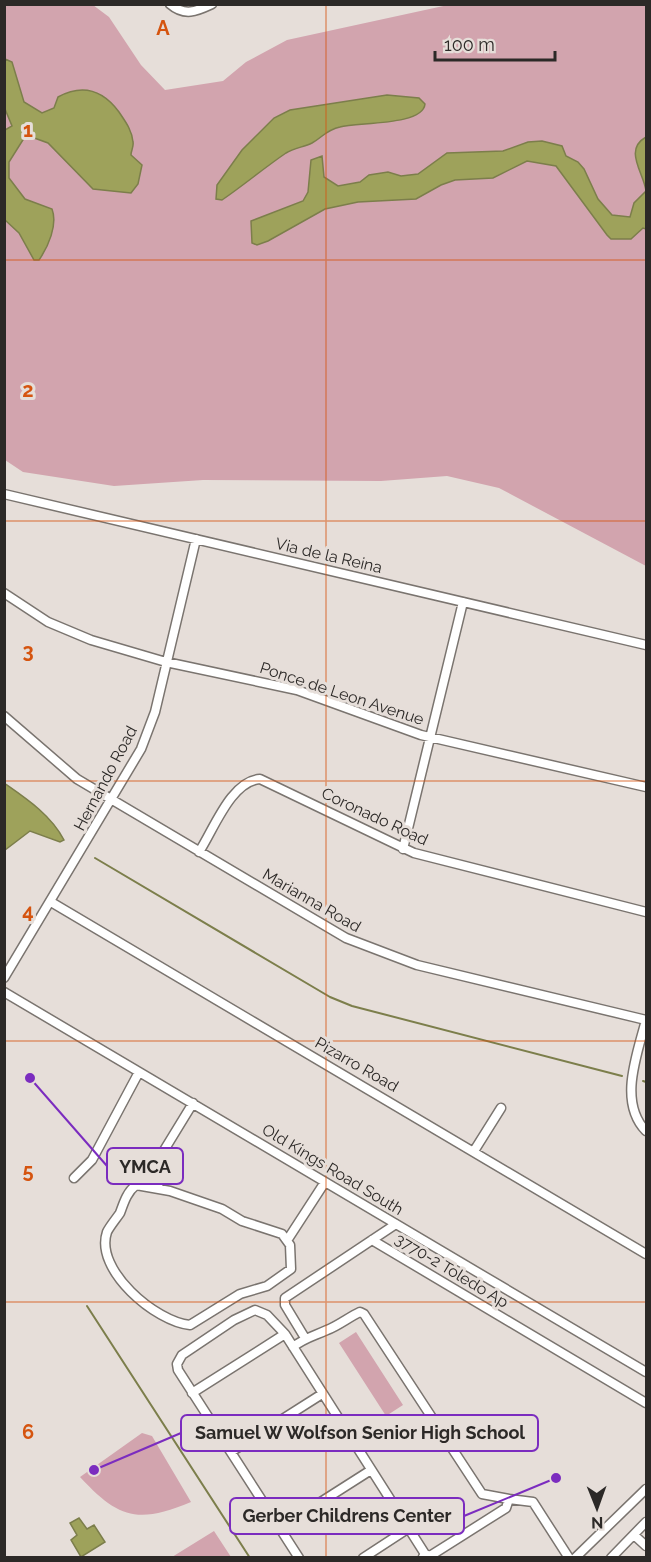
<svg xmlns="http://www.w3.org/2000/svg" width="651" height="1562" viewBox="0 0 651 1562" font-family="Raleway,sans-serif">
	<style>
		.green { fill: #d2a4ae }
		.water { fill: #9ea25b; stroke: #7c7e4b; stroke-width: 1.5 }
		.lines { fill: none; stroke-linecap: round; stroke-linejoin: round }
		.stream { stroke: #7c7e4b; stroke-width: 2 }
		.minor-casing { stroke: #7a746f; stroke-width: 11 }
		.minor { stroke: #fff; stroke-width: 8 }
		.grid { fill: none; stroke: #d5540f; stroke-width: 1.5; stroke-opacity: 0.55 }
		.labels { text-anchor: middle; stroke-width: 6; stroke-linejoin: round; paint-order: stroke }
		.street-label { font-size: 16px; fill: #2c2927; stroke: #e6ded9 }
		.grid-label { font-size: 20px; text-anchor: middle; font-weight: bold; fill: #d5540f; stroke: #e6ded9; stroke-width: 6; stroke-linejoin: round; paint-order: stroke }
		.leader { fill: none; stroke: #7b2cbf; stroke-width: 2 }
		.callout-dot { fill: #7b2cbf; stroke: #e6ded9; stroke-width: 2 }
		.callout { fill: #e6ded9; stroke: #7b2cbf; stroke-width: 2 }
		.callout-label { font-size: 18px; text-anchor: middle; font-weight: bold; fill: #2c2927 }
	</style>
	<rect width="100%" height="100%" fill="#e6ded9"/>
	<path class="green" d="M4,5H93L109,17L141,65L165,90L223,81L246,62L287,40L448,5H646V566L499,488L447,476L381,481L203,480L114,486L23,472L5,460Z
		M356,1332L403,1405L386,1416L339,1343Z
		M142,1433L152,1436L191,1502C138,1524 119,1519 80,1477Z
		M214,1531L231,1557H172Z"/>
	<path class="water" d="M5,59L12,62L24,102L42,113L54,108L58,97C82,84 102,89 119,112C125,121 132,130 133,142C134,146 131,151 131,155L142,165L138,184L131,193L93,189L48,143L26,135L9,162V178L25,199L52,209C58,225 48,247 39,260H34L19,233L5,220V130L12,126L5,109Z
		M387,95L419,98L425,104C423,126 357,122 340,127C326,130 323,137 312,143C304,147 294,148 286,153C264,168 244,185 222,200L216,199L217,185L242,150L274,118L290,110Z
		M646,137V229L643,228L631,239H611L607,235L556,166L527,161L493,178L455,180L441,185L416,199L358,202L325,209L268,241L257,245L252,243L251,221L303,201L308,192L311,160L322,156L324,177L338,186L360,182L369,175L388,172L401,176L418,174L447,153L503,151L528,142L542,141L562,146L566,156L578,162L584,169L598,199L612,215L630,217L634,203L646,191C644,173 623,150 646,137Z
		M4,783C27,799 51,815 64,840L60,842L30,831L5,850Z
		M79,1518L87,1529L94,1525L105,1542L81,1557L71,1540L77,1535L70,1523Z"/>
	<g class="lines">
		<path class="stream" d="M95,858L330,997L352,1006L622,1076
			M643,1081L646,1082
			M87,1306L250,1558"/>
		<g class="minor-casing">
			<path id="minor" d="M170,4C185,17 197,11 212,4
				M4,494L646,645
				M4,593L48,622L91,640L166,662L297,690L421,735L646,787
				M4,716L77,779L346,938L417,965L646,1020
				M403,849L463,602
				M199,852C214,829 231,781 260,779L414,853L646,912
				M51,902L646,1254
				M4,978L141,749L155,712L196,539
				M4,992L646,1372
				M646,1020C637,1055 618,1102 646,1131
				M474,1151L501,1108
				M74,1178L92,1160L139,1072
				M136,1185L170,1191L222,1209L242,1221L282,1234L290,1245L291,1269L267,1286L240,1294L190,1325C156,1322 94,1270 107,1232C110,1226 116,1219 120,1213C124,1202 127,1192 136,1185Z
				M158,1188L163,1152L193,1103
				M288,1239L325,1182
				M372,1240L646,1403
				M305,1338L285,1305V1298L396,1224
				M293,1347C304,1338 314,1336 327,1330C338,1326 349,1317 360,1312L364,1314L482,1494L509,1499L506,1508L430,1556L425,1554L423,1557
				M192,1393L285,1334
				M231,1452L322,1394
				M509,1499L533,1502L569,1558
				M280,1528L371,1470
				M634,1535L646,1546
				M299,1558L178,1370L177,1364L182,1355L234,1320L255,1310L267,1315L285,1334L425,1554
				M363,1558L409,1528
				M575,1558L646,1489
				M611,1558L646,1522"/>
		</g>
		<use href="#minor" class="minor"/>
	</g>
	<path class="grid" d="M326,4V1558M4,260H646M4,521H646M4,781H646M4,1041H646M4,1302H646"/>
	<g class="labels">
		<g class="street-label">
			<text transform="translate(329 555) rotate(13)" y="6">Via de la Reina</text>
			<text transform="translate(342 693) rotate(18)" y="6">Ponce de Leon Avenue</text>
			<text transform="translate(105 778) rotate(-62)" y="6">Hernando Road</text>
			<text transform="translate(375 816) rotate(25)" y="6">Coronado Road</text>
			<text transform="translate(312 900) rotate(30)" y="6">Marianna Road</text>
			<text transform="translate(357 1064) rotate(30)" y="6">Pizarro Road</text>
			<text transform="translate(333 1169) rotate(31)" y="6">Old Kings Road South</text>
			<text transform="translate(452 1270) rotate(31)" y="6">3770-2 Toledo Ap</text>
		</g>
	</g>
	<g class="grid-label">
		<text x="163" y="35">A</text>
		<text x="28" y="137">1</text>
		<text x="28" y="397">2</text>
		<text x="28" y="658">3</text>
		<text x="28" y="918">4</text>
		<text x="28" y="1178">5</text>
		<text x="28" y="1439">6</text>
	</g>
	<path class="leader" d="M30 1078L107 1166M94 1470L181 1433M556 1478L464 1516"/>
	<g class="callout-dot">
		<circle cx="30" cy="1078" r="6"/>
		<circle cx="94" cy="1470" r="6"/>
		<circle cx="556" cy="1478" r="6"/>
	</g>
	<g class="callout">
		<rect x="107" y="1148" width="76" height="36" rx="6"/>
		<rect x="181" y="1415" width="357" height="36" rx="6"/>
		<rect x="230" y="1498" width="234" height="36" rx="6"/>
	</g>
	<g class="callout-label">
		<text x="145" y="1173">YMCA</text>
		<text x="360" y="1439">Samuel W Wolfson Senior High School</text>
		<text x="347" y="1522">Gerber Childrens Center</text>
	</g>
	<rect width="651" height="1562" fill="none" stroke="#2c2927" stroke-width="12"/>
	<g transform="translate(597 1508) rotate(179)" stroke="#e6ded9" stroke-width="4.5" paint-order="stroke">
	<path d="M0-4.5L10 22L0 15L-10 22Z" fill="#2c2927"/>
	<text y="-9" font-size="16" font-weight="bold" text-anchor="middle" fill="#2c2927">N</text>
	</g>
	<path d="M435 51v9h120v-9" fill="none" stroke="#2c2927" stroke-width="3"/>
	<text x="444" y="51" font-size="18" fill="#2c2927" stroke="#e6ded9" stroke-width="4.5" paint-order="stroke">100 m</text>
</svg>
